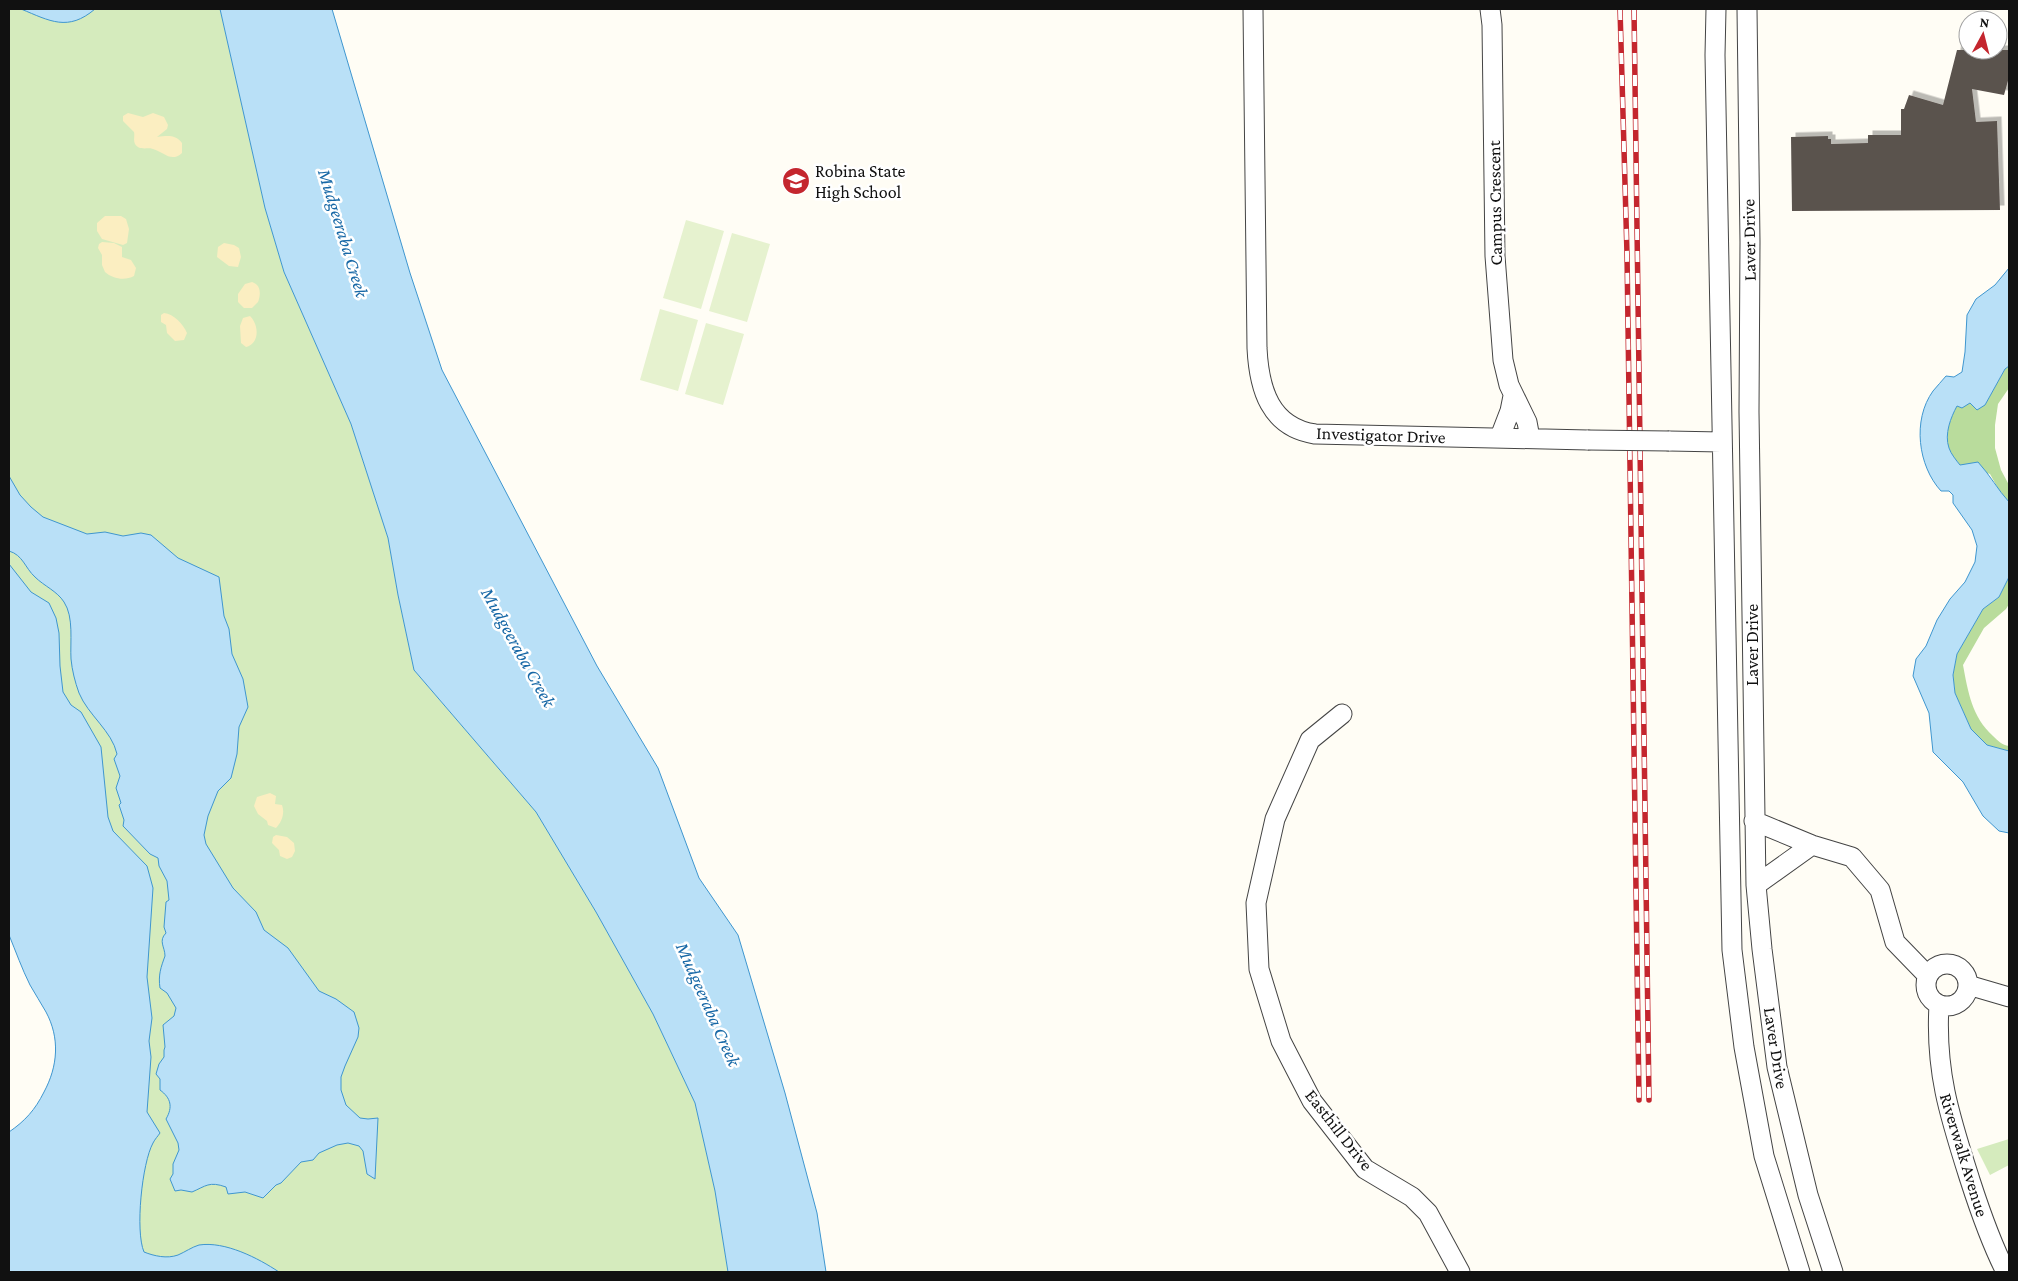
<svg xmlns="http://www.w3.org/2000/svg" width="2018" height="1281" viewBox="0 0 2018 1281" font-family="'Crimson Pro',serif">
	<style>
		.green { fill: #d5ebbd }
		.forest { fill: #b9dc9c }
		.sand { fill: #fbeec1 }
		.pitch { fill: #e6f2cf }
		.water { fill: #b9e0f7; stroke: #3f96cf }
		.building { fill: #5a524d; filter: url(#shadow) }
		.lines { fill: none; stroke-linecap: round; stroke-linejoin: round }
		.minor-casing { stroke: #444; stroke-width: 21 }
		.minor { stroke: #fff; stroke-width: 19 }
		.rail-casing { stroke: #c4262e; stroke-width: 5.5 }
		.rail { stroke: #fff; stroke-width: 4; stroke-dasharray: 11; stroke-linecap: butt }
		.minor-bridge-casing { stroke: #444; stroke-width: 21; stroke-linecap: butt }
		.minor-bridge { stroke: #fff; stroke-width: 19 }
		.labels { text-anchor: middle; stroke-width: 5; stroke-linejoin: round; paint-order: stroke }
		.poi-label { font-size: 18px; fill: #111; stroke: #fff; text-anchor: start }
		.street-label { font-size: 18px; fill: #111; stroke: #fff }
		.water-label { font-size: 19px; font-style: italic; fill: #1768a6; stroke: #fff }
	</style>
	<defs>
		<filter id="shadow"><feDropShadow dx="4.5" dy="-4.5" stdDeviation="0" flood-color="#0004"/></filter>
	</defs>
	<rect width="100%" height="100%" fill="#fffdf5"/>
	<path class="green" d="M9,9H220L265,208L284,272L351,424L388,538L398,595L414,670L536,812L596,912L653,1014L695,1103L715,1191L728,1272H9L81,1117L9,750Z
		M2009,1139V1165L1990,1175L1977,1149Z"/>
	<path class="forest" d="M2009,366V388L1998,404L1995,425V448L2001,470L2009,485V502L2000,492L1990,474L1960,465C1956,460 1951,454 1949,448C1944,434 1951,417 1957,405L1970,403L1985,405L2005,369Z
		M2009,577V604L2006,609L1984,628L1963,665C1968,692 1972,717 1993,736C1998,741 2002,745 2009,746V751L1987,745L1971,729L1955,693L1953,675L1957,654L1983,609L1999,597Z"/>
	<path class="sand" d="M128,113L143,117L153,113L164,117L168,125L167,129L157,137C167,136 175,134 182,143V153C171,163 164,152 153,149C147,147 139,151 135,144C133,140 135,136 134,132L123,121V116Z
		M105,216H121L126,219L129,229L127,243L123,245L102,239L97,231V223Z
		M102,242L114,243L122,247V257L131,260L136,268L134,276C125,281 113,279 105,272L102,265V255L98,248L99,244Z
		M224,243L234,245L239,248L241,257L238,267L229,266L217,257L218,247Z
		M252,282C261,285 261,294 258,302L252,308H244L238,302V294L245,284Z
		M164,313C174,314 183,324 187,333L184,340L175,341L167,333L166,325L161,322V315Z
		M250,316C259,325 260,343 246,347L241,343L240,326L243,318Z
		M270,793L276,796L275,804L282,805C285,813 282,822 276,828L268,825L267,821L258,814L254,806L257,797Z
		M276,835L287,837L294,843L295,851L292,857L287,859L280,856L279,850L272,843L273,837Z"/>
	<path class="pitch" d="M686,220L724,231L701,309L663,298Z
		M732,233L770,244L747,322L709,311Z
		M660,309L698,320L678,391L640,380Z
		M706,323L744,334L723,405L685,394Z"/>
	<path class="water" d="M21,9H95C68,32 50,21 21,9Z
		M220,9H332L410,273L442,370L597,666L658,768L699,878L738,935L785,1093L817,1213L826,1272H728L715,1191L695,1103L653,1014L596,912L536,812L414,670L398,595L388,538L351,424L284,272L265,208Z
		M2009,268V366L2005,369L1985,405L1977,410L1970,403L1962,408L1957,406C1951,417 1944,434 1949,448C1951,454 1956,460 1960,465L1978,462C1990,475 1998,490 2009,502V577L1999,597L1983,609L1957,654L1953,675L1955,693L1971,729L1987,745L2009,751V833L1999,831L1983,816L1963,782L1933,752L1929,713L1913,676L1916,659L1926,646L1937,620L1950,599L1965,582L1975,562L1977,546L1972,530L1953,503V495L1949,491H1941C1918,466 1912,420 1933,391C1937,386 1942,381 1946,376L1954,377L1962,372L1965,352L1967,315L1976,299L1995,285Z
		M9,476L20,495L31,507L43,517L87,534L105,532L123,536L141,533L151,535L178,558L219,577L224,616L229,629L232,654L243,679L248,707L239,727L237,754L231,778L218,791L208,816L204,835L206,844L233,888L256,912L264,930L288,948L319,991L336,999L354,1012L359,1028L358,1037L345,1066L341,1077V1090L346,1105L360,1118L368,1119L378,1118L375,1179L367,1174L363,1151L359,1146L348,1143L337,1145L319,1153L313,1160L301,1162L281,1183L276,1185L263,1198L245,1192L228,1194L226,1187C209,1181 206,1186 192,1192L181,1190L175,1191L170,1179L173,1174V1164L179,1150L178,1143L166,1119C173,1107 171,1098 160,1090V1079L156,1074L159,1064L164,1057V1050L165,1047L163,1025L174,1016L176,1008L167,993L160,988C158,975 161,967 165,956C165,947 158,941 166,933L164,927L166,902L169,900L167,881L159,866L158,858L150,854L123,826L124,820L119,805L121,803L116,788L120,776L114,759L117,754C112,731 88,715 79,693C75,682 72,670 71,659C70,642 74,617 64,602C57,591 44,586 35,577C25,568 23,555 9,551Z
		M9,564L31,592L49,603L56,618L59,633L60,666L63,692L71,705L81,712L101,747L108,817L113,831L147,866L153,888L147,977L152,1018L149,1041L151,1057L147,1112L160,1133C158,1136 155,1139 153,1143C142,1163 135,1231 144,1252C154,1256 167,1259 178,1255C185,1252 192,1247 199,1245C225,1241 258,1258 279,1272H9V1132C25,1121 35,1110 44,1092C58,1066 60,1038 46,1012C41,1003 35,994 30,985C22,969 16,952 9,935Z"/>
	<path class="building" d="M1957,50H2009V77L2004,95L1972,89L1976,122L1997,121L2000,210L1792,211L1791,137L1828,136V139H1831V144L1868,143V135H1901V109H1904L1909,95L1943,105Z"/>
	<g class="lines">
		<g class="minor-casing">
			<path id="minor" d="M1253,9L1257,348C1259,389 1270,427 1315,434L1588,440
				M1490,9L1492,25L1495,256L1503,360L1509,385L1527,422L1530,438
				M1716,9L1715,55L1732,950L1744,1047L1764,1156L1800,1272
				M1747,9L1750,242L1749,412L1756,885L1762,949L1777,1067L1808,1195L1833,1272
				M1500,437L1510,411L1513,396
				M1669,441L1721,442
				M1342,714L1310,740L1275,819L1256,903L1259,969L1281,1041L1312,1101L1365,1169L1412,1197L1428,1213L1460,1272
				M1754,821L1812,845L1852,857L1880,890L1895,942L1927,975
				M1756,885L1812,845
				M1926 985a21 21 0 1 1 42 0a21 21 0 1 1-42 0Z
				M1968,985L2009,997
				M1939,1005C1935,1072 1950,1117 1970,1180C1980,1211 1991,1243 2006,1272"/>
		</g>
		<use href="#minor" class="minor"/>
		<g class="rail-casing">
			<path id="rail" d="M1620,9L1627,254L1639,1100
				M1634,9L1649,1100"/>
		</g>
		<use href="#rail" class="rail"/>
		<g class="minor-bridge-casing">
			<path id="minor-bridge" d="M1588,440L1669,441"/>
		</g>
		<use href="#minor-bridge" class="minor-bridge"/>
	</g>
	<defs>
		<g id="school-disc" transform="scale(1.4375)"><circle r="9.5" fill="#c4262e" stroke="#fff"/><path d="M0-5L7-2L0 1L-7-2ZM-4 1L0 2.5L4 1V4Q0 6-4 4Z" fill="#fff"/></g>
	</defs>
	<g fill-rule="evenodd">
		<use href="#school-disc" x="796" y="181"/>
	</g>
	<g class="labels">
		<g class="poi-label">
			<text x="815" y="177">Robina State<tspan x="815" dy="21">High School</tspan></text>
		</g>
		<g class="street-label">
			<text transform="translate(1495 203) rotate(-91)" y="6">Campus Crescent</text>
			<text transform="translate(1749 240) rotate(-91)" y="6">Laver Drive</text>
			<text transform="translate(1381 435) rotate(2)" y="6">Investigator Drive</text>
			<text transform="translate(1752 645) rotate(-90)" y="6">Laver Drive</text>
			<text transform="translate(1776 1048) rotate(81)" y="6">Laver Drive</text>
			<text transform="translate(1339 1130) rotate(52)" y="6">Easthill Drive</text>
			<text transform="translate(1964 1155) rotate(73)" y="6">Riverwalk Avenue</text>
		</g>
		<g class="water-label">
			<text transform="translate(344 233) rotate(73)" y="7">Mudgeeraba Creek</text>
			<text transform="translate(519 647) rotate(61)" y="7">Mudgeeraba Creek</text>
			<text transform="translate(709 1004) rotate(66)" y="7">Mudgeeraba Creek</text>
		</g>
	</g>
	<rect width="2018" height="1281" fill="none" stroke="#111111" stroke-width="20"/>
	<g transform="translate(1983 35) rotate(7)"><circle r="24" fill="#ffffff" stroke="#a0a0a0"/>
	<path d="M0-4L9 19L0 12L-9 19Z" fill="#c4262e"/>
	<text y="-8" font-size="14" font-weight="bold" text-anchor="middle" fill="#111111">N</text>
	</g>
</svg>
